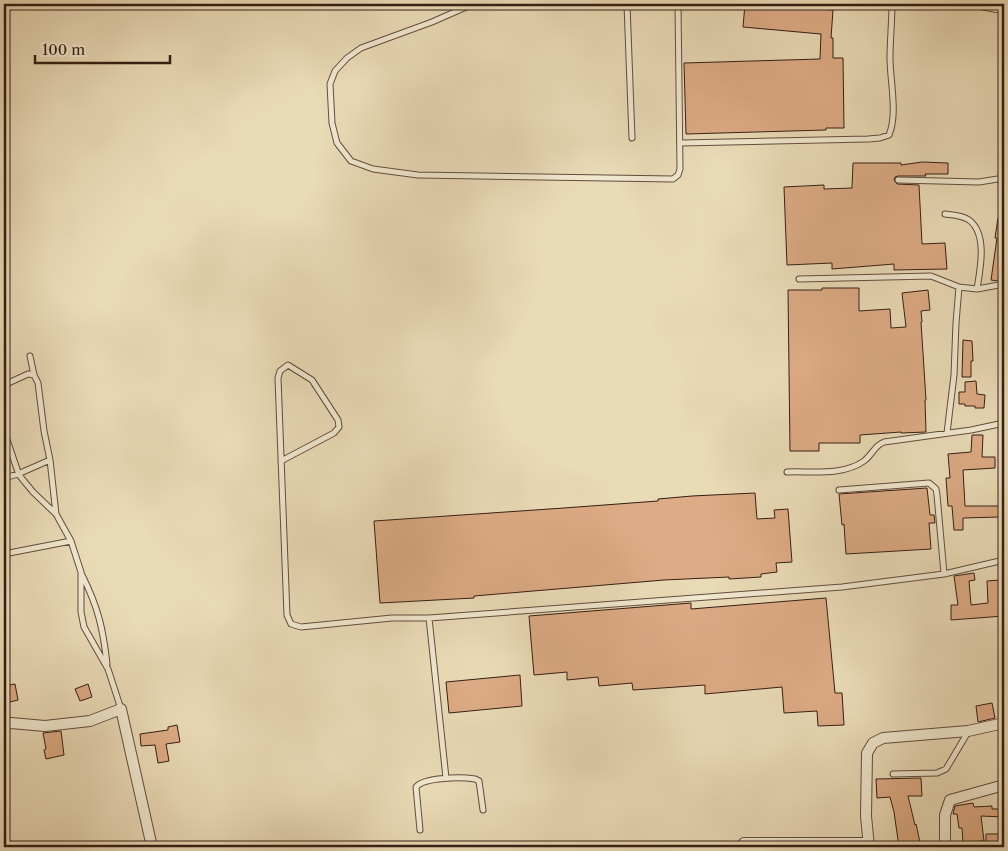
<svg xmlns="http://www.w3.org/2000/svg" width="1008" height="851" viewBox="0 0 1008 851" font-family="'Libre Caslon Text',serif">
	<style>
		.building { fill: #ddab85; stroke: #351e14 }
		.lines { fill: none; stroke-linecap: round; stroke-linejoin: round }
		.service-casing { stroke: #624d3d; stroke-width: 7 }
		.minor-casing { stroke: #624d3d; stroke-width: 12 }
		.service { stroke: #f1e8d0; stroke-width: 5 }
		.minor { stroke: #f1e8d0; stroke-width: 10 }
	</style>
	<rect width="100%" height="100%" fill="#eadbb7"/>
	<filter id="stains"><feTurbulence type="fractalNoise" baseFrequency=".004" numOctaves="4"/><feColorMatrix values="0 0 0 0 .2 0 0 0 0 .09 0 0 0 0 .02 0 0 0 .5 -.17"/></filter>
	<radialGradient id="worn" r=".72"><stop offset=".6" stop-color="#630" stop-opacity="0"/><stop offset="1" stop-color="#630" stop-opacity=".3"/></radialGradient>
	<path class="building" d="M745,4H765L833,10L831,38H833V58H843L844,128H826V130L686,134L684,63L820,59L821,34L743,27Z
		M922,162L948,163V174H925L926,176H898L895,177L894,180L897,184L919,185L922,244L945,243L947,269L894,270V264L832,269V263L787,265L784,187L824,185V189L852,188L853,163H901V165Z
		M998,218H1004V272L1003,280L998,281L991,280L997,238H995Z
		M822,288H859V311L890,309L891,328L906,327L902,293L928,290L930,310L921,311L922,322H921L926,400H925L926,432L901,433V432L860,435V443H819V451H790L788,290H822Z
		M963,340L972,341L973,361H971V377H962Z
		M976,381L977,394L985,395L984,408H975V406H965V404H959V392H965V382Z
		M972,435H983L982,457H995V468L963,470L965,506H999V517L963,518V530H954L952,506H948L946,478H950L948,454L971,452Z
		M927,488L930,515H934L935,523H929L931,549L846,554L844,524L842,525L839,494Z
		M755,493L757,519L775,518L774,510L788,509L792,562L776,563L777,572L761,574V577L729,579V577L664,580L474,596V598L380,603L374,521L564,508L658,501V499L692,496Z
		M974,573L975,580L969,581L971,605L988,603L987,581L1001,580L1004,616L951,620V605H958L954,576Z
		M826,598L835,693H842L844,725L818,726L817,711L784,713L782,687L705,694V685L633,690L632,683L599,686L598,677L567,680V672L534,675L529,616L691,603V609Z
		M520,675L522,706L449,713L446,682Z
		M15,684L18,700L6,703L4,686Z
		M88,684L92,697L80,701L75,689Z
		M992,703L995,718L978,722L976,706Z
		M177,725L180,742L166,744L169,761L158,763L155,745L141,746L140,734L168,730V727Z
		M61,731L64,755L46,759L44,750L46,749L43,733Z
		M921,778L922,796H908L915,825L916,824L921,847H899L894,812L890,797L877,798L876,779Z
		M973,803L974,807L992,806V809H1004V817L981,816L984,841L963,842L962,828H959L957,814H953L955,806Z
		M986,834H1004V845H986Z"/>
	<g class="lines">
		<g class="service-casing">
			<path id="service" d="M473,4L432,22L361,48L347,58L335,71L330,84L332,123L337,143L351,161L373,169L418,175L673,179L678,175L680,169L678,4
				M627,4L632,138
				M968,4L1004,11
				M681,143L868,139L880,138L889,135C898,114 890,81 890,58C890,40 892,22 892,4
				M898,180L979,182L1004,178
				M945,214C953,215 962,215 969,220C988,234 980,270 977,289
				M799,279L931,276L959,287
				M30,356L34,375
				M4,385L28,374L34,375L38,383L44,431L50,460L56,514
				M4,431L19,475L33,492L56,514L71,541L81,572V612L84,627L108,669L121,709
				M947,433L954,375L956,323L959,287L977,289L1004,284
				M281,461L334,433L339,427L338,420L312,380L288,365L280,371L278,378L287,615L291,624L301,627L392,618H429L842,587L944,574L1004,560
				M787,472C812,471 843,476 864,461C872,455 875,445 884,442L971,430L1004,423
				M4,478L18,474L50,460
				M839,490L929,483L936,489L937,495L944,574
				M4,554L71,541
				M82,575C98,607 103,628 107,664
				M429,618L446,778
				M893,774L937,773L946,769L968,732
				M420,830L416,787C424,777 462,777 475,779L479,781L483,810"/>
		</g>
		<g class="minor-casing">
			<path id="minor" d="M4,724L11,723L45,726L90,721L121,709L152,847
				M744,843H869
				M869,847L866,816L867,753L873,743L883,738L968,731L1004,723
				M945,847V815L950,800L1004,785"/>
		</g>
		<use href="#service" class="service"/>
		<use href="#minor" class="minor"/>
	</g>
	<rect width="1008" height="851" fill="none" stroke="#eadbb7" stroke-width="20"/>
	<rect x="5" y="5" width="998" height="841" fill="none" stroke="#351e14" stroke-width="2.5"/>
	<rect x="10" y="10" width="988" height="831" fill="none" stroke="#351e14"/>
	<path d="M35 55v8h135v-8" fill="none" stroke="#351e14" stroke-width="2.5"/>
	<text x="42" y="55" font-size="15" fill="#351e14" stroke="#f1e8d0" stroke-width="4" paint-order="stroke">100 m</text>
	<rect width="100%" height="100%" filter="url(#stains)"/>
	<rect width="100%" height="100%" fill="url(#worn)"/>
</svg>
